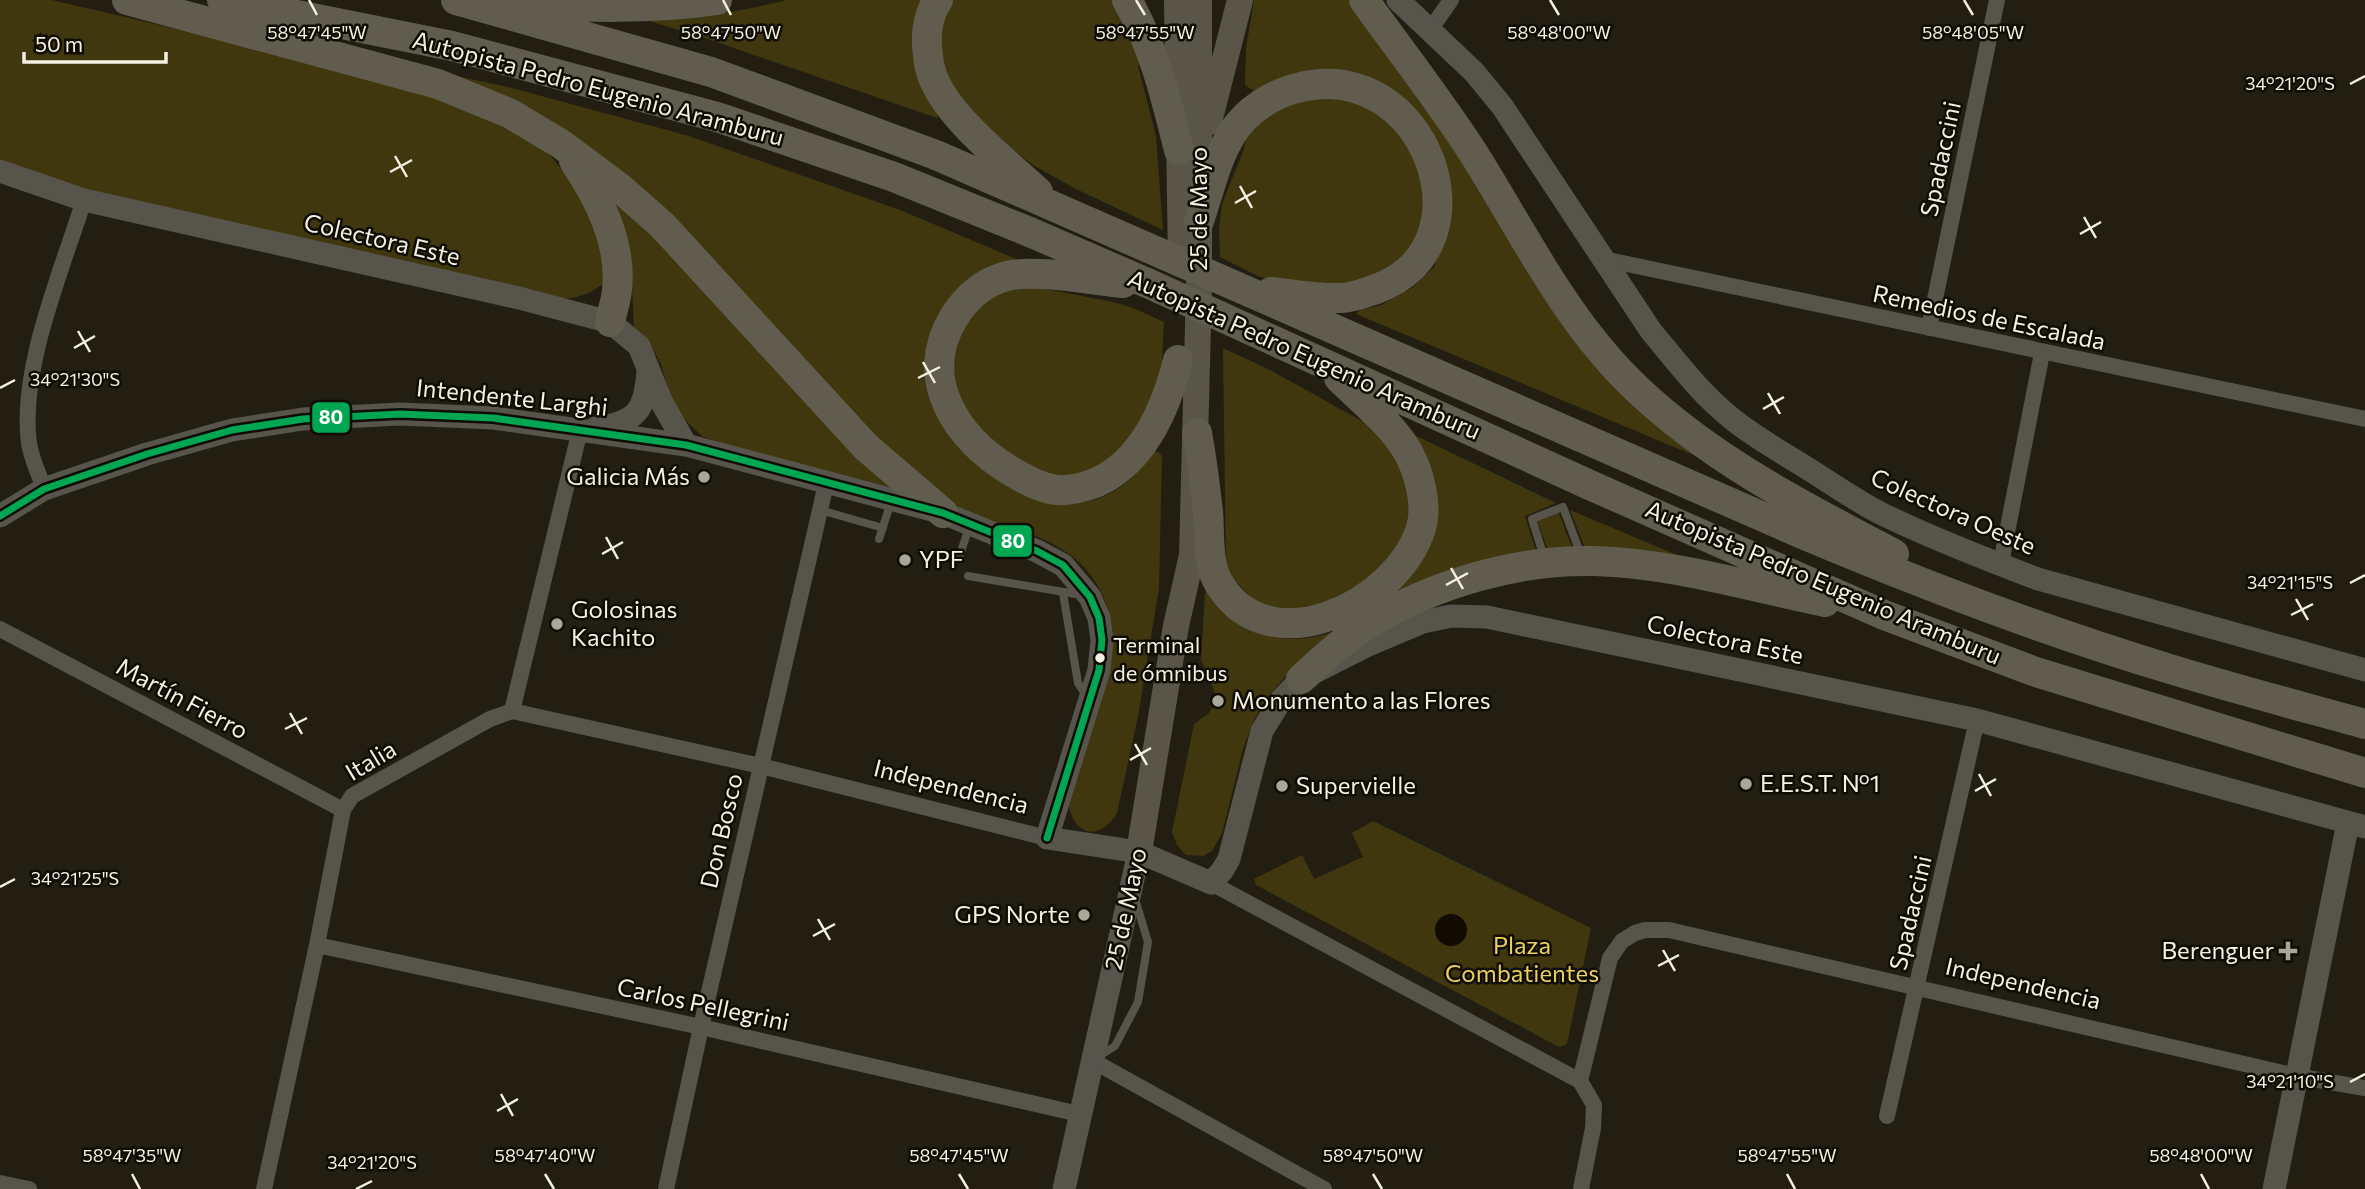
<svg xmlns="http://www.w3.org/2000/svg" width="2365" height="1189" viewBox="0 0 2365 1189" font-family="Commissioner,sans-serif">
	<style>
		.green { fill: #40370f }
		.water { fill: #110b02 }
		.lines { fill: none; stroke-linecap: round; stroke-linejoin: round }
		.lane { stroke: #56544b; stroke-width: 8 }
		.street { stroke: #56544b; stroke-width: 16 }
		.secondary { stroke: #56544b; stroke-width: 23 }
		.primary { stroke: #595649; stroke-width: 26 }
		.highway { stroke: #605d4e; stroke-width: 30 }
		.bus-1-casing { stroke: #0e0c04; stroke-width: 12 }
		.bus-1 { stroke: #00a651; stroke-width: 7 }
		.ticks { fill: none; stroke: #f4f0e2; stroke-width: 2.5 }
		.poi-dot { fill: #aaa799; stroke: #0e0c04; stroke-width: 2.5 }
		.bus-dot { fill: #f4f0e2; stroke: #0e0c04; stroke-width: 2.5 }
		.labels { text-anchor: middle; stroke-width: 5; stroke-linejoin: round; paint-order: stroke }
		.bus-label { font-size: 22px; fill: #f4f0e2; stroke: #0e0c04; text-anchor: start }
		.street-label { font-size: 24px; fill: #f4f0e2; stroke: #0e0c04 }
		.poi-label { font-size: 24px; fill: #f4f0e2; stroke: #0e0c04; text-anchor: start }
		.park-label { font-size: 24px; fill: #ecd15c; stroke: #0e0c04 }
		.ticks-label { font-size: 18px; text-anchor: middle; fill: #f4f0e2; stroke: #0e0c04; stroke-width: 5; stroke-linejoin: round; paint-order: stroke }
		.line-badge { stroke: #0e0c04; stroke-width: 2.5 }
		.badge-label { font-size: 19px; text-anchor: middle; font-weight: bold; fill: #fff }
	</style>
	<rect width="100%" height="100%" fill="#221f12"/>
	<path class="green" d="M0,0H52L198,34L406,85L508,124L550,155L572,183L609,247L603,284C587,296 574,299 554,299L83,191L0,159Z
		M787,0H930L939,113L937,118L699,36L642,19C691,19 740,12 787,0Z
		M949,0H1118L1145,54L1138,66L1156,136L1163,230L1074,188L1033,165L990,133L947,90L938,44Z
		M1254,0H1357L1427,101L1698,457L1356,314L1360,310L1381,305L1412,288L1434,267L1445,239L1451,213L1444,170L1389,93L1261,96L1245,85L1246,48Z
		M395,63L508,87L689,136L900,210L1026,263L958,301L939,418C963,462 993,480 1039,495C1060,502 1081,507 1102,497C1114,492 1125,485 1134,476C1141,468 1146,458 1155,451L1160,453L1162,457L1159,588L1138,717L1117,813C1099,843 1073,835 1068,802L1109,669C1121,605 1094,558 1033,535C1010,526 985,521 962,510C946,503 933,491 918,480L664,214Z
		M1326,91L1398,119L1431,188L1407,265L1345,287L1271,279L1260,277L1220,257L1219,229L1222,204L1244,149L1247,132L1271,108Z
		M613,198L645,223L895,488L734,448L702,436L685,420L672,402L661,364L649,342L634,327L631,269Z
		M1030,286L1113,302L1133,308L1164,322L1161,381L1139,427L1092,479L1039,478L973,436L946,363L959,323L995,293Z
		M1223,348L1270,370L1371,426L1398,461L1413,508L1395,561L1318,614L1262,609L1226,571Z
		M1410,433L1556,503L1525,516L1538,558L1332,642L1283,679L1269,696L1254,720L1243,749L1222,833L1212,851L1203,856L1186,855L1177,845L1172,832L1194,724L1209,713L1216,702L1213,688L1201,660L1205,595L1208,586C1221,597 1247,626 1260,633C1264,635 1271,636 1276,637C1336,651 1424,589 1432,527C1434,513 1415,452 1410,433Z
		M1570,510L1696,563L1587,553Z
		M1559,513L1574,553L1551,558L1537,521Z
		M1373,821L1591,928L1567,1044L1559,1047L1256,885L1254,879L1302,855L1314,879L1363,857L1352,833Z"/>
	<path class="water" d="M1435 930a16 16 0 1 1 32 0a16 16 0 1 1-32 0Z"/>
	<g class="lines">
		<path class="lane" d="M820,510L883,528
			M879,539L891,502
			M1544,557L1532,519L1563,507L1581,555
			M959,558L969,527
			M968,576L1082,595
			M1063,593L1078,683L1086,695
			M1098,1057L1115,1046L1138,1002L1148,942L1135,899"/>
		<path class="street" d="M1430,30L1451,0
			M1603,259L2365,419
			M1929,328L1997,0
			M44,489C39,474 31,458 29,443C19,370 62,270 84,200
			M2001,563L2042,353
			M0,629L343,810
			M512,711L761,766L1047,838
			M512,711L580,430
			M1211,883L1580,1081
			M317,945L701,1027L1079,1114
			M1093,1061L1324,1189
			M1887,1116L1977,720
			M0,1183L29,1189
			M264,1189L317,945L343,810L352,796L490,719L512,711
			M666,1189L701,1027L826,484
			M1581,1189L1593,1128L1594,1105L1580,1081L1610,958L1622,941L1635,933L1645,930H1669L2296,1076L2365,1088"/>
		<path class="secondary" d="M1398,0L1474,72L1502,106L1651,331C1676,361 1700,393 1731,418C1753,436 1778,450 1802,465C1828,481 1853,499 1880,513C1931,538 1985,559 2038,579L2365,670
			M0,171L84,200L519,298L610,322L639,346L662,403L686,445
			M596,428C637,422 645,411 648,371
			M0,516L44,489L147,454L232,430L303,419L400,414L493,418L686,445L943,513L1037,551L1063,565L1090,597L1099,618L1102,640L1099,670L1047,838L1139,852L1211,883L1222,871L1229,859L1262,731L1281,700L1301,679L1366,646L1423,622L1451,616L1487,617L1977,720L2365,827
			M1064,1189L1139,852
			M2274,1189L2348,823"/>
		<path class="primary" d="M1177,0L1181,260
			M1209,122L1240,0
			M1139,852L1176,626L1192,555L1199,287V0"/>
		<path class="highway" d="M127,0L438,84L511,114L561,144L620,188L662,225L866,447L943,513
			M222,0L452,46L717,117L894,177L1032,233L1154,286L1592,486L1884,615L2033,671L2365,773
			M456,0L711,72L936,155L1800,533C1921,584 2044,631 2170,669C2235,689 2300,706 2365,724
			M938,0C929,13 926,31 927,46C928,53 928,61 930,68C940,112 1005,161 1038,192
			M1127,0C1154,47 1166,98 1179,150
			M1364,0C1400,50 1438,99 1472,151C1524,233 1565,321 1637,389C1712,460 1803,506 1894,554
			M514,4C582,7 650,10 717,0
			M574,161C599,198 622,243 617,290C616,301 612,312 610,322
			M1199,221C1209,192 1216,158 1233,132C1247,110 1273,94 1297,88C1426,54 1495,247 1376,289C1364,293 1352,298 1340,298C1317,299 1293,294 1271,292
			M1123,283C1091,280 1037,269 1007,276C984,282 966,298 954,317C916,379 957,439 1011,471C1026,480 1047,492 1065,490C1133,485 1164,417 1178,360
			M1197,433C1202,459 1205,485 1208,512C1210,533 1207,560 1217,580C1266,669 1397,605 1421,528C1428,505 1419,472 1408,452C1392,424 1361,400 1339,378
			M1301,679C1322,660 1343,640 1367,625C1432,584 1518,559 1595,561C1671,563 1751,587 1825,602"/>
		<g class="bus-1-casing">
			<path id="bus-1" d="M0,516L44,489L147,454L232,430L303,419L400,414L493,418L686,445L943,513L1037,551L1063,565L1090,597L1099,618L1102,640L1099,670L1047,838"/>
		</g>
		<use href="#bus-1" class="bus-1"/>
	</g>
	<path class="ticks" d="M309,0L317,15M723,0L731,15M1136,0L1145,15M1550,0L1559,15M1964,0L1973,15M2350,84L2365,76M395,156L407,177M390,172L412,160M1240,186L1252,208M1235,203L1256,191M2084,217L2096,238M2080,234L2101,222M78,331L90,352M74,348L95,336M923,362L935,383M918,378L940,367M0,388L15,380M1768,393L1780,414M1763,409L1784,397M606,537L618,559M602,554L623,542M1451,568L1463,589M2350,583L2365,575M1446,585L1468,573M2296,599L2308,620M2291,615L2313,604M290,713L302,734M285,729L307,718M1135,744L1147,765M1130,760L1151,748M1979,774L1991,796M1975,791L1996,779M0,887L15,879M818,919L830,940M813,936L835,924M1663,950L1675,971M1658,966L1679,955M2350,1082L2365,1074M501,1094L513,1116M497,1111L518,1099M132,1174L140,1189M545,1174L554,1189M959,1174L968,1189M1373,1174L1382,1189M1787,1174L1795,1189M2201,1174L2209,1189M356,1189L372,1181"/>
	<g class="poi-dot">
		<circle cx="704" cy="477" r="7"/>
		<circle cx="905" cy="560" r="7"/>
		<circle cx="557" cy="624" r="7"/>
		<circle cx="1218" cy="701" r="7"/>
		<circle cx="1746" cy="784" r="7"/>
		<circle cx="1282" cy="786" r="7"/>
		<circle cx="1084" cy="915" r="7"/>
		<path d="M2284.5 940.5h7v7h7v7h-7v7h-7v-7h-7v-7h7z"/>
	</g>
	<circle class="bus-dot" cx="1100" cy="658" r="6"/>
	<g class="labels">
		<g class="bus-label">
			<text x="1113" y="653">Terminal<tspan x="1113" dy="28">de ómnibus</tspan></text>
		</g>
		<g class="street-label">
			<text transform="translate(598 89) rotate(15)" y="8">Autopista Pedro Eugenio Aramburu</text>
			<text transform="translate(1941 159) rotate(-78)" y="8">Spadaccini</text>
			<text transform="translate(1199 209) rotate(-90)" y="8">25 de Mayo</text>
			<text transform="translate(382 240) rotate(13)" y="8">Colectora Este</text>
			<text transform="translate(1989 318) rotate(12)" y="8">Remedios de Escalada</text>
			<text transform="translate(1304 355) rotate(24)" y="8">Autopista Pedro Eugenio Aramburu</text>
			<text transform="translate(512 398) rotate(6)" y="8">Intendente Larghi</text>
			<text transform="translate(1953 512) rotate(24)" y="8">Colectora Oeste</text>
			<text transform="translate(1823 583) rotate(23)" y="8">Autopista Pedro Eugenio Aramburu</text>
			<text transform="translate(1725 640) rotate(12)" y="8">Colectora Este</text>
			<text transform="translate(182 699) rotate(28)" y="8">Martín Fierro</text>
			<text transform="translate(371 761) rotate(-31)" y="8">Italia</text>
			<text transform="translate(951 787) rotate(14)" y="8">Independencia</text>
			<text transform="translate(722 831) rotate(-77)" y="8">Don Bosco</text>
			<text transform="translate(1126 909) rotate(-78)" y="8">25 de Mayo</text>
			<text transform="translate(1911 913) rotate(-77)" y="8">Spadaccini</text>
			<text transform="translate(2023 984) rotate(13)" y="8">Independencia</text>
			<text transform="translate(703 1005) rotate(12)" y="8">Carlos Pellegrini</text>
		</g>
		<g class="poi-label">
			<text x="690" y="485" text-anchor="end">Galicia Más</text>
			<text x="919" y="568">YPF</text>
			<text x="571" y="618">Golosinas<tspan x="571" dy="28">Kachito</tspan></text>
			<text x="1232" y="709">Monumento a las Flores</text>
			<text x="1760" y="792">E.E.S.T. Nº1</text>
			<text x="1296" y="794">Supervielle</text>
			<text x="1070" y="923" text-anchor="end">GPS Norte</text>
			<text x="2274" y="959" text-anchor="end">Berenguer</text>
		</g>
		<g class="park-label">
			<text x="1522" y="954">Plaza<tspan x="1522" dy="28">Combatientes</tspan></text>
		</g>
	</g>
	<g class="ticks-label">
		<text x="317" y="39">58°47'45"W</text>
		<text x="731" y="39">58°47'50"W</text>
		<text x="1145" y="39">58°47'55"W</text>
		<text x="1559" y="39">58°48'00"W</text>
		<text x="1973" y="39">58°48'05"W</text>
		<text x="2290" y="90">34°21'20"S</text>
		<text x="75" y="386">34°21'30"S</text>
		<text x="2290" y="589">34°21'15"S</text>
		<text x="75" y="885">34°21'25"S</text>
		<text x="2290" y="1088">34°21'10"S</text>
		<text x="132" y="1162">58°47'35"W</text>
		<text x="545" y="1162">58°47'40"W</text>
		<text x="959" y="1162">58°47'45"W</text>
		<text x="1373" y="1162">58°47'50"W</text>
		<text x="1787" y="1162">58°47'55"W</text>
		<text x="2201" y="1162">58°48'00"W</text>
		<text x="372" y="1169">34°21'20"S</text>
	</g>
	<g class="line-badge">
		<rect x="311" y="401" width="40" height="33" rx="7" fill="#00a651"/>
		<rect x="992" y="524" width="41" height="34" rx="7" fill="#00a651"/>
	</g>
	<g class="badge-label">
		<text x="331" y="424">80</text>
		<text x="1013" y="548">80</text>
	</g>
	<path d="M24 52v10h142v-10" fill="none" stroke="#f4f0e2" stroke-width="3.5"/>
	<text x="35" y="52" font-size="21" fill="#f4f0e2" stroke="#0e0c04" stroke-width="5" paint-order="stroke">50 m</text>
</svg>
